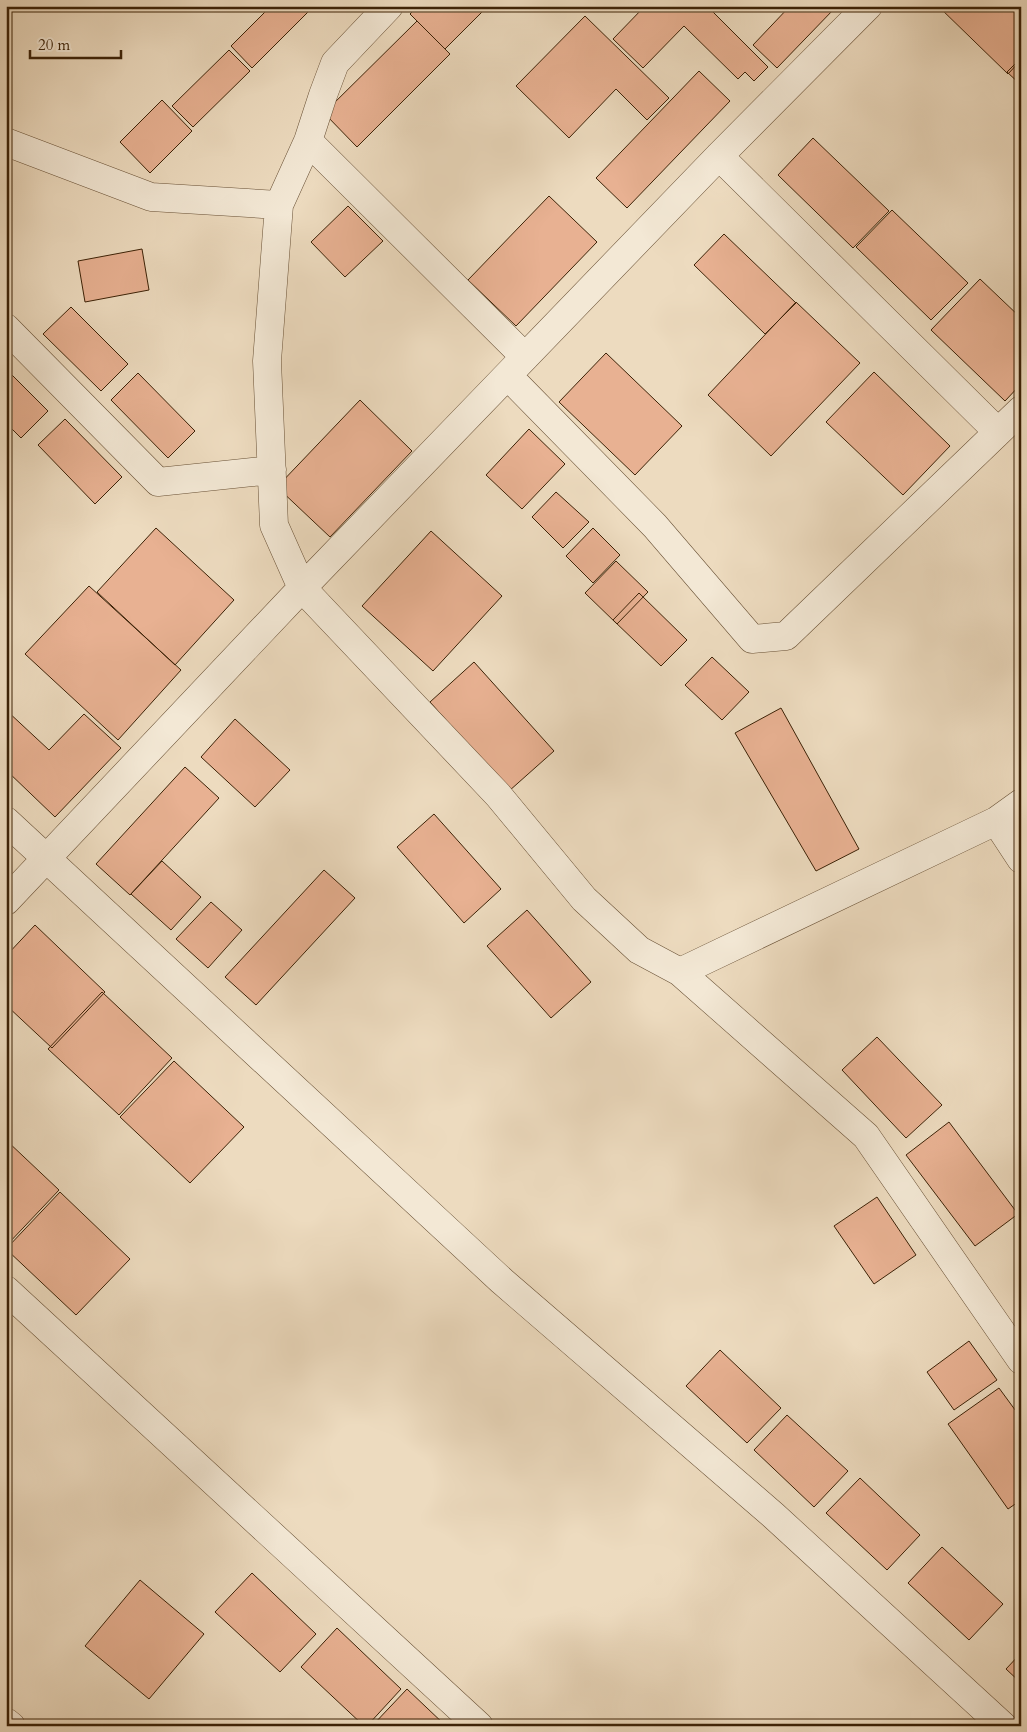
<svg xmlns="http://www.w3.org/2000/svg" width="1027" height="1732" viewBox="0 0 1027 1732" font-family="Cardo,serif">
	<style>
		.building { fill: #e8b192; stroke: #3c2207 }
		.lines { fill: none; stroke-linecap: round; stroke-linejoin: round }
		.minor-casing { stroke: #685035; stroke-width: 29 }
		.minor { stroke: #f3e8d5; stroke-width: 28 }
	</style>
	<rect width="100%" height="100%" fill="#eddbbf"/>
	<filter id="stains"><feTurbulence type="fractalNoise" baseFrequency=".004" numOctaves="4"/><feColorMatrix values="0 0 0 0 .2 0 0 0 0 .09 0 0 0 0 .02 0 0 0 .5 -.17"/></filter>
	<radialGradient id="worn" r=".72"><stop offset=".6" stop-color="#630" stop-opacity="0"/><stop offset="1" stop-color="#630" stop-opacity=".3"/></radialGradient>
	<path class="building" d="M271,6H304L309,11L252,68L231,46Z
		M418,6H488L445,49L410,14Z
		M645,6H707L768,67L754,81L745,72L738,79L684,26L643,68L613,39Z
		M790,6H831L834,9L777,68L753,45Z
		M938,6H1013L1021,14V60L1008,74Z
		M585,16L669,98L647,120L616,89L569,138L516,86Z
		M417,21L450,54L357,147L324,113Z
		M229,50L250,71L193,127L172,106Z
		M1021,58V85L1007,72Z
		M699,71L730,101L627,208L596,178Z
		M162,100L192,131L150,173L120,142Z
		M813,138L889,211L853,248L778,175Z
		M549,196L597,242L516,326L468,280Z
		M348,206L383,241L345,277L311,242Z
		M892,210L968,283L931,320L856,247Z
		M724,234L796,303L765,334L694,265Z
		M142,249L149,290L85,302L78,261Z
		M980,279L1021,318V384L1005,401L931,330Z
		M796,302L860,363L771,456L708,395Z
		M71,307L128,364L101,391L43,334Z
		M606,353L682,426L635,475L559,402Z
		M6,369L48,411L21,438L6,423Z
		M874,372L950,446L903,495L826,422Z
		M138,373L195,431L168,458L111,400Z
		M360,400L412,451L330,537L277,487Z
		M65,419L122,477L95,504L38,445Z
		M529,429L565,464L522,509L486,475Z
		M556,492L589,522L563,548L532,517Z
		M156,528L234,600L175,665L97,592Z
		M593,528L620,555L593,583L566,556Z
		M431,531L502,596L433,671L362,606Z
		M616,561L648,592L617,624L585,593Z
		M89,586L181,670L118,740L25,654Z
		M639,593L687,640L661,666L613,620Z
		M712,657L749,692L722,720L685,685Z
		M474,662L554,751L509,791L430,702Z
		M781,708L859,849L816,871L735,733Z
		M6,710L49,750L84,714L121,748L55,817L6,770Z
		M235,719L290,770L255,807L201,757Z
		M185,767L219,798L130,895L96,864Z
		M434,814L501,889L464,923L397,847Z
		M162,861L201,897L171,930L131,894Z
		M324,870L355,898L256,1005L225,977Z
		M211,902L242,930L208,968L176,939Z
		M527,910L591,982L551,1018L487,946Z
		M35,925L105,992L52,1048L6,1005V956Z
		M102,992L172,1058L119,1115L48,1049Z
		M877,1037L942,1105L906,1138L842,1070Z
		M174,1061L244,1127L190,1183L120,1117Z
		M949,1122L1018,1214L975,1246L906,1155Z
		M6,1140L59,1190L6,1246Z
		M60,1192L130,1259L76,1315L6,1249Z
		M877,1197L916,1255L874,1284L834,1226Z
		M969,1341L997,1380L954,1410L927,1372Z
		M720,1350L781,1408L747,1443L686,1386Z
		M999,1388L1021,1418V1500L1008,1509L948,1424Z
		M787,1415L848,1471L814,1507L754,1450Z
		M860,1478L920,1535L887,1570L826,1513Z
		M942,1547L1003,1604L969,1640L908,1583Z
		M252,1573L316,1634L280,1672L215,1612Z
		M140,1580L204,1634L149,1699L85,1646Z
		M337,1628L401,1689L367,1726H364L301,1667Z
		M1021,1653V1683L1006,1669Z
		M407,1689L446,1726H372Z"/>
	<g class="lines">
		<g class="minor-casing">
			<path id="minor" d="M389,6L335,63L323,95L308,141L279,205L267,361L274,525L302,588L498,795L584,899L639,950L680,972L866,1136L1021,1360
				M308,141L525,357
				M6,142L151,197L279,205
				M719,156L998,432
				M6,328L158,482L272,470
				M508,376L655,526L752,639L786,636L1021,410
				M6,821L502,1281L773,1515L1003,1726
				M996,821L1021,859
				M6,901L302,588L719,156L868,6
				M680,972L996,821L1021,803
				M6,1290L479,1726
				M6,1722L11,1726"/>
		</g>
		<use href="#minor" class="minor"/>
	</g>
	<rect width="1027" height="1732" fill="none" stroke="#eddbbf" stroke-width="25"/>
	<rect x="8" y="8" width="1012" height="1717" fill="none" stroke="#3c2207" stroke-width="2.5"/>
	<rect x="12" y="12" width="1002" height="1707" fill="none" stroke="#3c2207"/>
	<path d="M30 50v8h91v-8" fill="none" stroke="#3c2207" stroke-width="2.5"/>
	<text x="38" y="50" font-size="15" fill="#3c2207" stroke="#f3e8d5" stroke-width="4" paint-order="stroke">20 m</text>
	<rect width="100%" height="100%" filter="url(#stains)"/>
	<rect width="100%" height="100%" fill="url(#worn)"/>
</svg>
